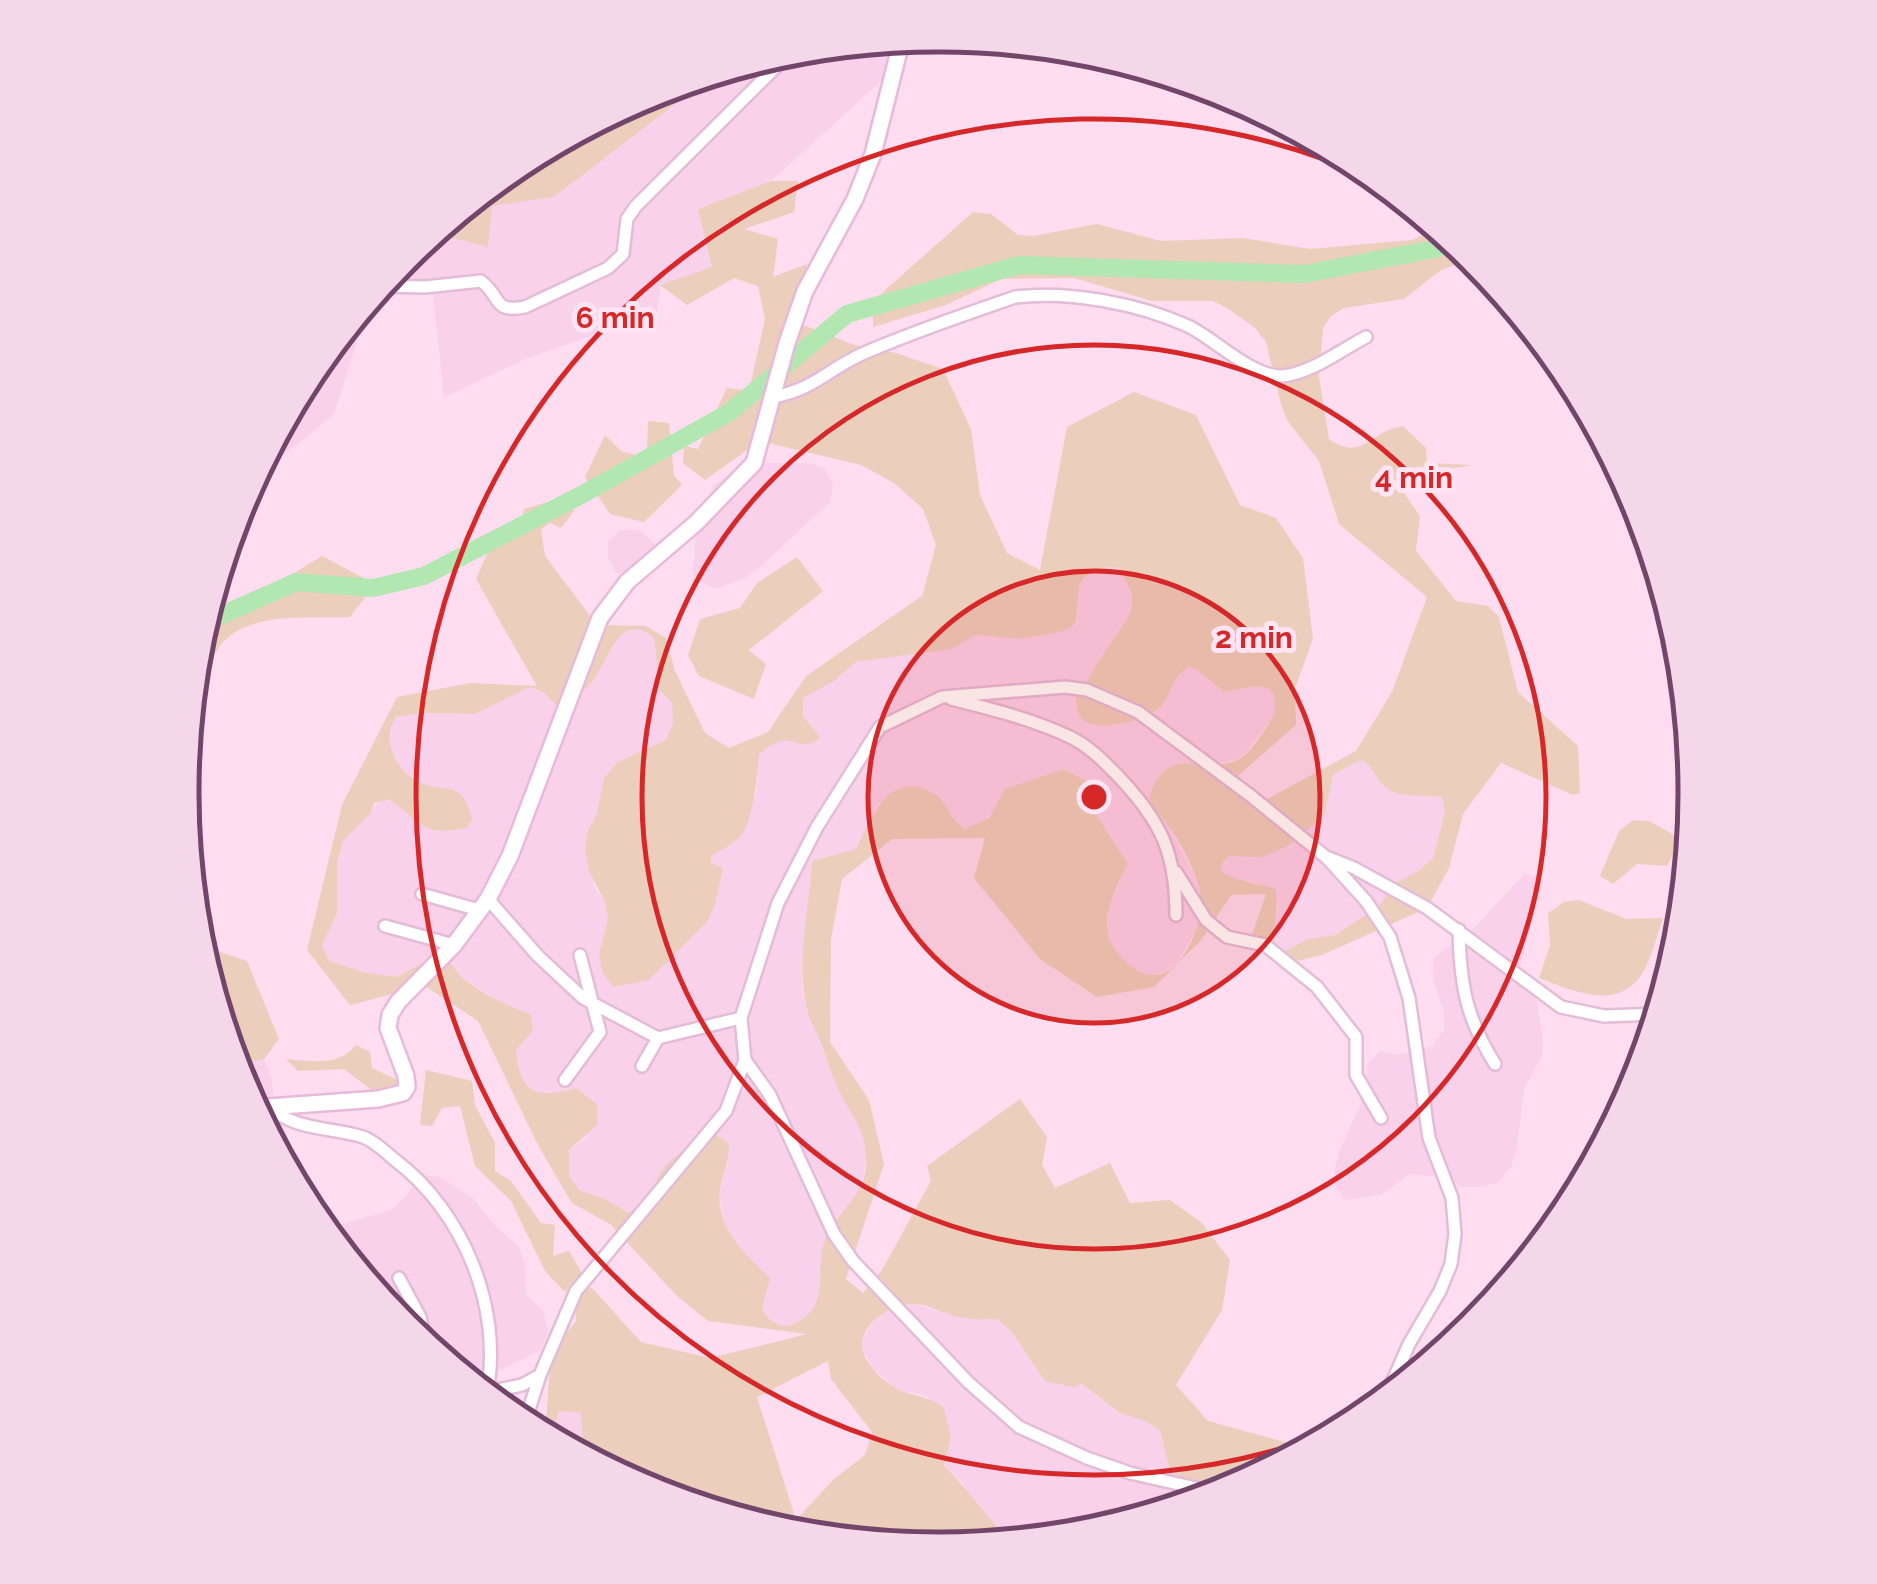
<svg xmlns="http://www.w3.org/2000/svg" width="1877" height="1584" viewBox="0 0 1877 1584" font-family="Raleway,sans-serif">
	<style>
		.residential { fill: #fad1ea }
		.green { fill: #ebcfbc; fill-rule: evenodd }
		.lines { fill: none; stroke-linecap: round; stroke-linejoin: round }
		.river { stroke: #b3e7b1; stroke-width: 18 }
		.street-casing { stroke: #e3bcd8; stroke-width: 16 }
		.secondary-casing { stroke: #e8b9db; stroke-width: 20 }
		.street { stroke: #fff; stroke-width: 11 }
		.secondary { stroke: #fff; stroke-width: 15 }
		.ring { fill: none; stroke: #d62828; stroke-width: 5 }
		.rim { fill: none; stroke: #73456b; stroke-width: 5 }
		.centre { fill: #d62828; stroke: #ffe4f3; stroke-width: 5 }
		.ring-label { font-size: 30px; text-anchor: middle; font-weight: bold; fill: #d62828; stroke: #ffe4f3; stroke-width: 10; stroke-linejoin: round; paint-order: stroke }
	</style>
	<rect width="100%" height="100%" fill="#fdddef"/>
	<path class="residential" d="M931,36L771,181L699,209L712,267L661,285L657,312L523,360L444,397L432,283L386,278L404,256L432,233L488,247L491,206L554,197L687,95L702,76L791,49Z
		M371,297L334,414L289,451L268,449L309,371Z
		M754,463H809L824,468L833,484L830,502L762,565L745,578L716,589L693,578L696,523L714,484Z
		M620,530H639L655,544L645,565L633,572L617,574L608,558V541Z
		M1108,567L1117,568L1129,582L1133,609L1126,626L1106,650L1076,697L1164,703L1173,678L1187,667L1196,669L1224,692L1257,686L1269,688L1274,695L1275,714L1242,757L1217,764L1155,814L1169,826L1197,882L1202,900L1198,928L1175,965L1159,974L1151,976L1131,967L1111,949L1107,929L1109,906L1128,864L1097,816L1086,781L1064,769L1006,789L996,810L974,828L965,829L951,819L939,796L878,804L856,849L812,861L811,898L802,957V989L809,1018L818,1035L838,1090L862,1128L867,1156L859,1194L834,1221L824,1240L818,1302L812,1314L791,1326L781,1327L766,1317L728,1233L721,1212L720,1186L729,1161L651,1201L644,1209L627,1212L605,1199L579,1190L569,1176L567,1159L569,1150L588,1137L576,1088L550,1095L532,1092L520,1077L516,1050L533,1031L531,1014L503,1004L463,979L447,957H429L406,975L397,977L363,972L329,961L322,945L337,914V862L343,841L381,799H389L426,827L456,790L428,786L412,779L399,767L390,743L391,724L397,717L422,713L475,714L530,687L543,692L560,710L592,681L619,637L633,628H643L654,638L660,691L672,703L673,723L666,740L619,762L605,778L597,814L588,830L594,887L605,902L608,919L599,954L602,972L723,869L711,863L710,856L736,841L745,830L751,799L757,792L759,755L772,742L789,739L806,745L820,737L803,716V698L834,681L856,662L952,649L975,635L1021,639L1076,620L1079,586L1090,572Z
		M1364,761L1372,767L1385,787L1393,792L1442,796L1445,812L1433,858L1420,870L1397,882L1378,907L1335,935L1308,939L1284,951L1276,948L1272,932L1279,906L1258,883L1236,881L1221,871L1223,863L1229,856L1262,857L1323,816L1333,775L1356,762Z
		M1525,873L1543,881L1520,967L1537,1003L1543,1038L1542,1056L1524,1089L1517,1148L1511,1167L1498,1182L1480,1187H1461L1446,1177L1410,1174L1381,1195L1346,1200L1335,1187V1168L1339,1152L1362,1101L1368,1064L1380,1051L1398,1055L1433,1046L1444,1029V1013L1433,978L1434,958L1476,926Z
		M264,1059L271,1077L276,1115L256,1113L234,1065Z
		M420,1175L440,1177L473,1198L496,1227L518,1246L525,1265L526,1294L544,1312L548,1333L541,1350L507,1367L471,1379L465,1378L403,1327L323,1230L391,1210L406,1196Z
		M915,1304L961,1318L997,1319L1012,1332L1045,1381L1082,1384L1119,1413L1145,1421L1160,1430L1169,1467L1188,1488L1192,1502L1086,1535L1002,1543L1004,1534L971,1499L963,1483L944,1466L951,1438L928,1396L896,1389L873,1368L862,1349L863,1339L873,1322L887,1311Z
		M559,1411L581,1413L584,1457L551,1439Z"/>
	<path class="green" d="M702,76L687,95L554,197L492,206L488,247L432,233L518,162L649,92Z
		M771,181H798L794,212L744,229L778,239L773,277L807,264L795,322L855,345L896,353L943,369L971,429L980,495L1007,553L1040,570L1067,427L1134,392L1196,415L1240,505L1276,518L1303,558L1313,639L1295,688L1296,725L1232,781L1260,803L1356,751L1392,692L1427,597L1339,524L1319,461L1289,423L1282,408L1266,342L1255,328L1227,308L1213,301H1152L1074,278L1001,279L946,305L873,327V308L883,292L973,212L991,214L1018,235L1033,236L1097,224L1161,241L1243,238L1310,249L1412,240L1438,228L1474,257L1440,271L1404,299L1344,308L1331,316L1323,328L1319,377L1329,439C1363,463 1370,430 1403,426L1426,448L1427,463L1473,465L1406,476L1402,490L1420,516L1416,551L1456,601L1488,606L1499,617L1518,692L1578,746L1580,793L1573,795L1501,763L1463,814L1449,868L1427,908L1322,955L1281,965L1250,941L1266,894L1231,895L1203,938L1154,987L1097,997L1040,959L974,878L985,838L892,839L842,879L831,940L830,1042L869,1100L884,1164L846,1279L863,1293L882,1270L931,1181L927,1166L1020,1099L1047,1137L1042,1165L1055,1188L1110,1163L1130,1203L1170,1200L1201,1222L1230,1260L1222,1310L1176,1385L1208,1421L1288,1443L1280,1464L1228,1492L1192,1502L1188,1488L1169,1467L1160,1430L1145,1421L1120,1413L1082,1384L1073,1387L1045,1381L1012,1332L997,1319C984,1319 970,1320 958,1317C944,1314 927,1303 913,1304C892,1305 863,1321 862,1345C862,1360 881,1380 894,1387C910,1397 924,1393 944,1408L951,1438L944,1466C966,1487 983,1512 1004,1534L1002,1543L938,1549L790,1534L648,1491L584,1457L581,1413L559,1411L551,1439L545,1436L551,1352L576,1321L575,1305L584,1285L593,1289L641,1342L710,1358L807,1334L708,1321L678,1297L610,1224L572,1203L540,1149L478,1021L419,982L400,992L350,1005L307,950L342,805L397,697L470,683L537,686L476,579L491,545L518,536L524,509L571,495L574,511L561,528L550,523L541,529L545,556L597,625L646,626L666,638L675,671L705,733L729,748L768,732L806,676L922,596L936,545L923,509L894,483L861,465L760,441L705,480L683,463L684,446L698,449L727,388L749,391L765,319L758,286L734,278L687,305L660,285L712,267L698,209ZM1108,567L1117,568C1147,605 1127,618 1106,650C1095,666 1087,682 1076,697C1077,704 1077,714 1082,719C1098,734 1149,720 1162,705C1174,690 1168,682 1188,667L1196,669L1224,692L1257,686L1268,688L1274,695L1275,714C1266,727 1254,750 1241,758C1204,779 1169,739 1149,797C1154,811 1161,816 1170,828C1182,845 1199,877 1201,898C1204,922 1182,978 1152,975C1143,975 1131,967 1125,961C1092,931 1111,898 1128,864L1097,816L1086,781L1064,769L1005,789L989,818L965,829C949,818 951,812 940,798C937,795 931,793 927,790C887,772 870,821 856,849L812,861C810,911 794,963 808,1013C810,1023 817,1031 820,1041C827,1057 831,1075 839,1091C850,1113 864,1128 866,1153C869,1194 845,1202 828,1233C811,1263 834,1302 798,1322C790,1326 785,1328 777,1324C769,1320 765,1315 762,1308L770,1278C743,1251 712,1226 721,1183C725,1169 729,1159 729,1144L712,1132C695,1144 672,1155 660,1173C653,1184 653,1198 644,1209L627,1212L605,1199L579,1190L569,1176V1150L597,1125V1104L576,1088C535,1099 521,1095 516,1050L533,1031L531,1014C508,1006 486,996 466,981C455,972 451,959 438,954L397,977L363,972L329,961L322,945L337,914V862L343,841L371,813L374,803L389,799C422,824 426,838 468,827L472,819C469,809 467,798 457,792C452,788 442,788 435,787C412,783 397,769 391,747C388,736 390,726 396,717L422,713L475,714L530,687L543,692L561,710L565,709C574,699 586,690 594,679C610,657 621,609 654,638L660,691L672,703L673,723L666,740L618,762L604,778L597,814L588,830L585,849L589,871L605,902L608,919L599,954L602,972L614,987L649,980L706,923L715,905L723,868L711,863V856C721,850 736,843 743,833C753,816 758,775 759,755C792,723 801,758 820,737L803,716V698L834,681L856,662L952,649L975,635L1021,639L1063,631L1072,627L1076,620L1079,586L1084,578L1091,572ZM1364,761C1374,768 1376,779 1385,787C1396,798 1428,795 1442,797L1445,812L1433,858L1420,870L1397,882L1378,907L1335,935L1308,939L1284,951L1276,948C1270,925 1281,912 1275,889C1256,882 1238,883 1221,871L1223,862L1229,856L1262,857L1286,847L1324,816L1333,775L1356,762ZM828,1361L831,1379L872,1432L865,1455L834,1479L796,1520L757,1397Z
		M648,421L669,423L674,475L682,485L644,522L610,514L585,477L605,435L621,451L647,458Z
		M322,556L375,584L350,617C303,619 228,608 211,664C203,691 200,715 187,740L196,644L208,606L237,608Z
		M797,557L823,591L749,650L766,664L754,699L699,676L688,655L700,619L740,608L757,583Z
		M1633,820L1649,821L1681,839L1667,866L1637,864L1613,884L1600,876L1619,831Z
		M1579,900L1626,919L1663,918C1657,935 1651,962 1640,977C1614,1011 1571,990 1539,978L1550,945L1548,913L1564,902Z
		M197,944L247,961L279,1039L264,1059L234,1065Z
		M356,1045L370,1052L372,1068L402,1082L400,1093L379,1096L344,1069L298,1071L286,1059C312,1061 339,1067 356,1045Z
		M426,1070L472,1081L475,1105L495,1143V1171L511,1181L541,1223L555,1225L553,1256L569,1251L582,1273L565,1292L545,1271L511,1201L475,1166L460,1106L442,1108L432,1126L420,1125Z"/>
	<g class="lines">
		<path class="river" d="M202,624L296,582L373,588L424,576L583,494L730,412L847,314L1019,265L1304,274L1450,246L1456,242"/>
		<g class="street-casing">
			<path id="street" d="M379,286L425,287L481,281C502,297 492,313 525,307L608,268L623,254L627,219L636,206L794,49
				M773,397C813,390 827,370 862,354C912,332 964,315 1015,297C1069,290 1139,304 1188,326C1215,339 1252,377 1282,376C1310,374 1341,350 1366,337
				M951,699C991,709 1032,719 1070,737C1089,746 1103,761 1118,776C1161,821 1176,853 1176,915
				M1329,858L1354,868L1427,908L1561,1007L1604,1016L1658,1014
				M1176,872L1206,920L1227,937L1265,945L1317,987L1356,1037V1075L1381,1118
				M422,894L479,910
				M488,899L538,956L583,998L658,1038L741,1018
				M385,926L454,945
				M1459,930C1460,984 1466,1018 1495,1064
				M745,1060L770,1095L834,1234L853,1261L968,1382L1019,1427L1087,1458L1130,1473L1205,1490L1232,1489
				M642,1066L658,1038
				M565,1080L600,1032L580,955
				M270,1107C295,1131 332,1127 363,1137C375,1141 385,1152 395,1160C463,1211 503,1308 487,1392
				M399,1278L420,1317L426,1346
				M483,1393L522,1385L540,1375
				M524,1425L540,1375L576,1291L726,1111L745,1060L741,1018L778,903L817,827L880,727L942,697L1065,687L1087,690L1138,712L1251,796L1327,858L1366,901L1390,937L1409,998L1429,1138L1452,1198L1455,1234L1451,1264L1440,1291L1409,1344L1384,1401"/>
		</g>
		<g class="secondary-casing">
			<path id="secondary" d="M253,1108L378,1099L403,1093L407,1087L406,1076L388,1028L390,1015L398,1002L454,945L488,899L510,856L600,618L627,582L696,523L754,463L787,343L805,291L855,199L873,154L902,39"/>
		</g>
		<use href="#street" class="street"/>
		<use href="#secondary" class="secondary"/>
	</g>
	<circle cx="1094" cy="797" r="226" fill="#d62828" fill-opacity=".12"/>
	<g class="ring">
		<circle cx="1094" cy="797" r="226"/>
		<circle cx="1094" cy="797" r="452"/>
		<path d="M1359 1421A678 678 0 1 1 1386 185"/>
	</g>
	<path d="M0 0H1877V1584H0ZM938 52H939A739 739 0 0 1 1678 791V793A739 739 0 0 1 939 1532H938A739 739 0 0 1 199 793V791A739 739 0 0 1 938 52Z" fill="#f4d7e8" fill-rule="evenodd"/>
	<path class="rim" d="M938 52H939A739 739 0 0 1 1678 791V793A739 739 0 0 1 939 1532H938A739 739 0 0 1 199 793V791A739 739 0 0 1 938 52Z"/>
	<circle cx="1094" cy="797" r="15" class="centre"/>
	<g class="ring-label">
		<text x="615" y="328">6 min</text>
		<text x="1414" y="488">4 min</text>
		<text x="1254" y="648">2 min</text>
	</g>
</svg>
